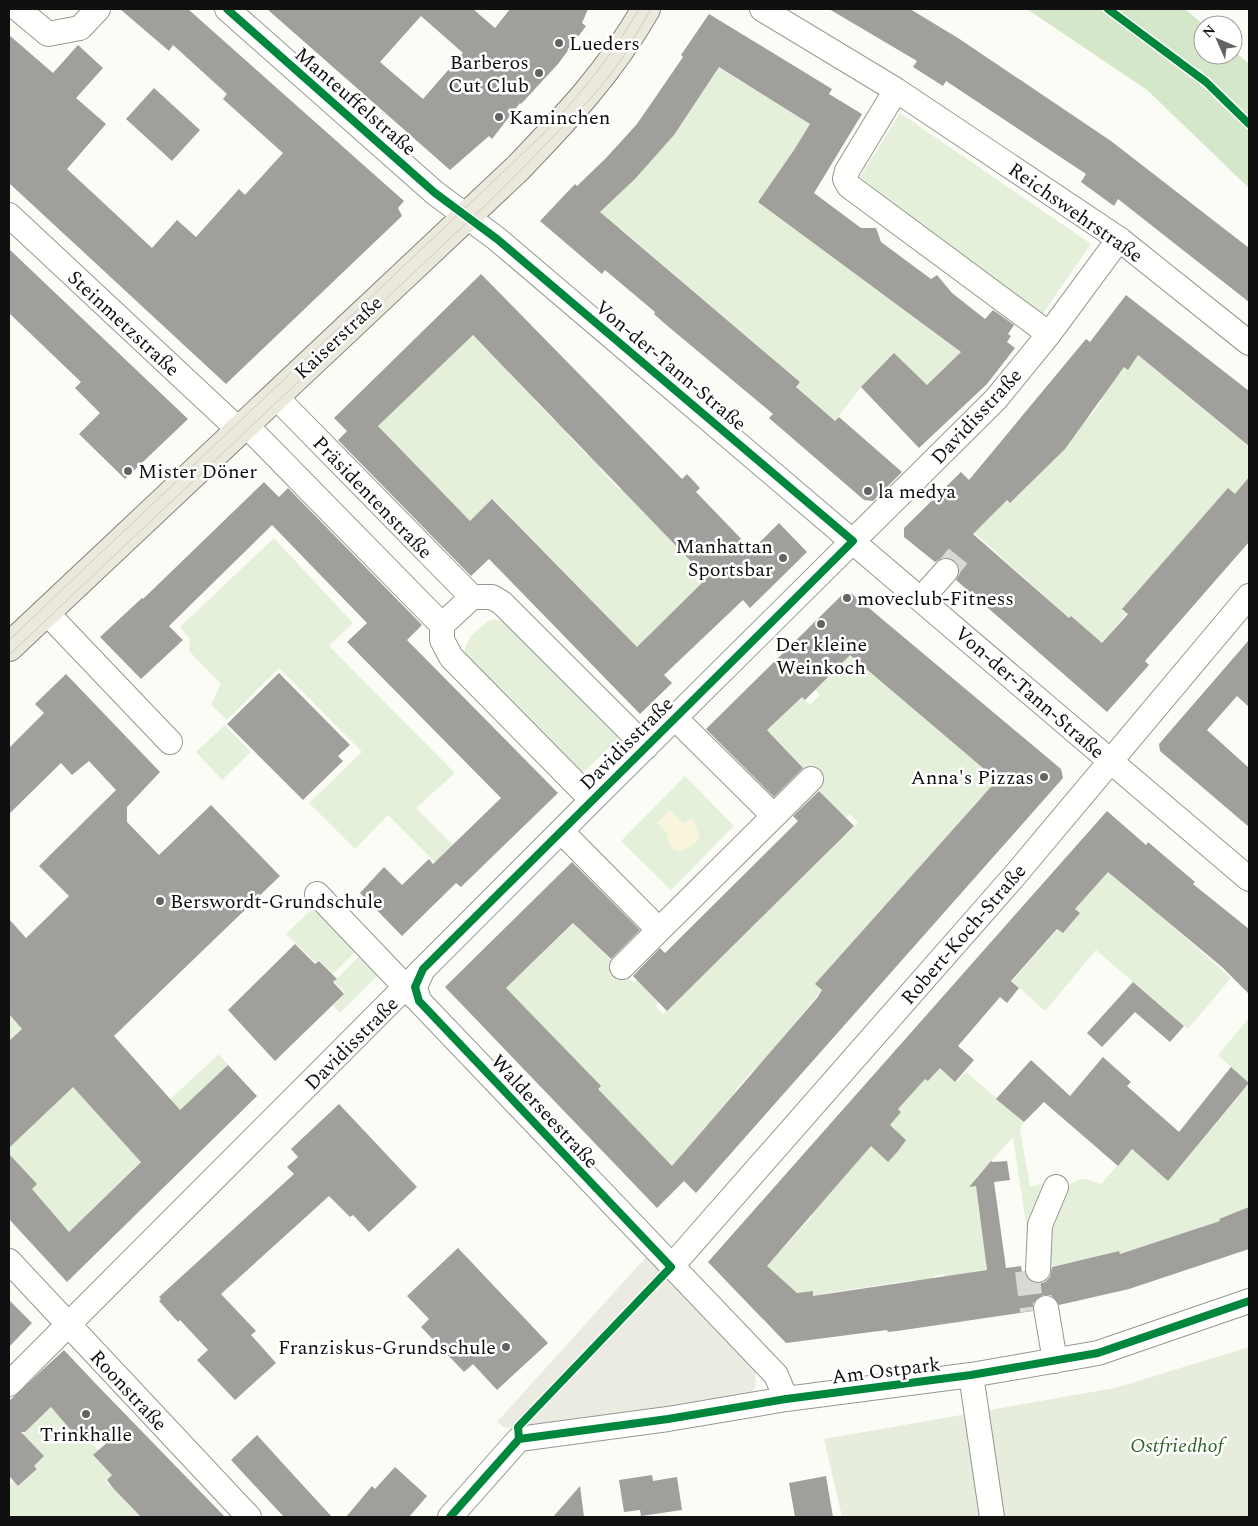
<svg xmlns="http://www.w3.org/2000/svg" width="1258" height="1526" viewBox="0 0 1258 1526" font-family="Spectral,serif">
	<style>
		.green { fill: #e4f0d9 }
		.forest { fill: #d4e7c8 }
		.sand { fill: #f9f5dc }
		.cemetery { fill: #e7eddc }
		.plaza { fill: #ecebe2 }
		.building { fill: #a09f9c; fill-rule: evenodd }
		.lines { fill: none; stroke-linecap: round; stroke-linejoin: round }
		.minor-tunnel { stroke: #d9d9d4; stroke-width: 24; stroke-dasharray: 24 12; stroke-linecap: butt }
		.minor-casing { stroke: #969694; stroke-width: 26 }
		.major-casing { stroke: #848481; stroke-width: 30 }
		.minor { stroke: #fffffe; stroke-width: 24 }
		.major { stroke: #ebe8dc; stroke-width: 28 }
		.tram { stroke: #d7c8c7; stroke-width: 1 }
		.cycleway-casing { stroke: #fff; stroke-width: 11 }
		.cycleway { stroke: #00873e; stroke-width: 8 }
		.poi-dot { fill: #636361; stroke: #fff; stroke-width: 2 }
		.labels { text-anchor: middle; stroke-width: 5; stroke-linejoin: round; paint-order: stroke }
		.poi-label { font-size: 20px; fill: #101010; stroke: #fff; text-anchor: start }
		.street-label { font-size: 20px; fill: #101010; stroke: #fff }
		.park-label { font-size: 20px; font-style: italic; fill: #2d6325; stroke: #fff }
	</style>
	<rect width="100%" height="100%" fill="#fcfcf7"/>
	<path class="green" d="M718,67L810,124L794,150L758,202L961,352L927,385L894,354L861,387L835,421L796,387L800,382L621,229L615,235L594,218L635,179L673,136Z
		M900,113L1091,244L1041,316L860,177Z
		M472,335L488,351L495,346L541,393L534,400L555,421L562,414L574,427L567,434L588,456L595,449L607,461L600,469L620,490L628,482L670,540L715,585H701L646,638L649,659L493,499L470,521L378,426Z
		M1134,352L1249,446V477L1235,494L1228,489L1099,647L1085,629L1071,616L1069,618L964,524L1007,500L1010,503L1037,476L1084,413L1090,417L1102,400L1097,397L1115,372L1119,375L1124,367L1128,369L1135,360L1131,357Z
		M274,538L353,623L329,646L455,773L416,808L453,845L435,862L388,815L355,849L309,803L362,752L279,668L227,720L211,705L221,684L189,651L190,639L180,627Z
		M494,619L502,621L617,735V740L585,771H579L465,655C462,642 482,623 494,619Z
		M844,648L988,772L1008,778L980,798L816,984L822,990L780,1041L783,1045C767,1059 732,1085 729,1106L725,1104L711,1121L714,1124L710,1129L706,1126L681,1155L684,1158L671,1168C649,1147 623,1127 604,1104C571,1065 543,1016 500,988L507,981L510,984L572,925L568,920L573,916L577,927L634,983L637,980L659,1002L655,1006L663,1014L822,858L819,854L842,831L846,835L858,823L850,814L846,818L824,796L805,770L771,733L767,737L766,724L770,727L787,711L798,693L810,705L820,695L815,689Z
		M225,725L251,752L222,780L196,752Z
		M685,776L734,826L671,890L621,841Z
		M1102,853L1141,898L1231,978L1188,1029L1096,950L1045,1011L1012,981L1058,929L1079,913L1075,909L1091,891L1078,880Z
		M313,908L356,951L333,974L319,960L316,963L286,934Z
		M360,955L379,974L340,1013L333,1006L345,993L334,982Z
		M9,1014L22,1029L9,1041Z
		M1249,1018V1207L1219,1219L1220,1221L1120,1254L1119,1251L1033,1271L1013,1137L975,1179L987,1270L975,1271L976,1279H945L944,1274L934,1276V1280L914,1283L913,1280L822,1294V1299L809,1296L813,1295V1291L797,1293L759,1260L777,1251L780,1252L812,1216L810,1214L869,1141L876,1147L874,1149L888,1161L906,1140L893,1128L883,1125L894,1120L901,1112L897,1108L925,1078L928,1081L936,1073L939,1063L944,1071L956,1083L966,1072L1024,1122L1020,1129L1030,1187L1048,1182L1063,1190C1079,1177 1082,1177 1101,1184L1132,1149L1168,1181L1249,1084L1218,1055Z
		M219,1054L228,1065L180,1110L141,1161L69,1232L9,1169V1148L50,1109L37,1095L9,1121V1081L26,1065L61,1072L124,1142Z
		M56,1403L53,1410L98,1450L93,1456L105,1468L111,1463L117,1469L106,1481L141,1517H9V1485L13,1481L18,1486L37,1470L34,1466L44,1456L23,1434Z"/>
	<path class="forest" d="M1027,9H1185L1204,25L1203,55H1233V50L1249,64V188L1147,90Z"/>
	<path class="sand" d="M670,810L683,823L693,819L700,838C686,853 668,859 667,833L657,823Z"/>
	<path class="cemetery" d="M1249,1347V1517H842L824,1439L1115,1388Z"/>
	<path class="plaza" d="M646,1257L755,1370L756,1386L747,1398L505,1428L497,1422Z"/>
	<path class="building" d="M120,9H188L404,201L398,208L402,216L226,384L9,183V35L53,73L78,45L103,68L76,98L106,124L67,169L152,248L177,220L196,237L239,189L245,195L283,153L223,99L227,94L173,45L169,51Z
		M267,9H473L495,28L510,9H588L582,23L586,26L558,64L521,104L520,103L492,139L489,136L450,170ZM421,16L463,53L423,99L380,62Z
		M829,9H910L958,38L1111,141L1249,248V302L1118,199L1114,206L1081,182L1086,174L946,81L943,86L913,67L917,61Z
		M709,14L832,89L829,94L862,114L814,193L861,228H876L881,242L931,279L937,275L952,293L985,319L993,310L1014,325L1008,334L1011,336L1007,342L1015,348L987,384L919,448L861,387L894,353L927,385L961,352L758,202L794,150L810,124L719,67L674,135L635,179L600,212L800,382L796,387L835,421L839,417L902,472L873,501L864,500L769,418L773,414L664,323L654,314L655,312L605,270L602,274L540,221L575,184L577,186L606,158L637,124L683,57L681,55Z
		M154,88L200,130L172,161L126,119Z
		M9,249L188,419L125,479L79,434L100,413L75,388L81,382L9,313Z
		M481,274L682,479L687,474L700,488L696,492L752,550L779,523L807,552L750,608L743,600L664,675L672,683L640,714L489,559L471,576L338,440L347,431L334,418ZM473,335L707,578L637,647L492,499L470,521L378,426Z
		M1126,295L1249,391V446L1138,355L1128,370L1124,367L1065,449L1010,503L1007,500L973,534L1069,618L1071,616L1102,643L1128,614L1122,609L1193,528L1228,488L1235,494L1249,477V542L1145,661L1149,665L1107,712L956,580L960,573L955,561L949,558H942L935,562L904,537V528L961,472L969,480L1086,339L1090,342Z
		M264,482L279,497L288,488L422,625L407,640L558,793L461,887L456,883L402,936L360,893L384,867L402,885L429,859L433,864L501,798L347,642L367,623L272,525L169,626L183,640L141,679L100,637L142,598L143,599Z
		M851,593L1061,769L1063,778L696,1193L684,1181L657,1208L445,987L572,862L640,930L611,959L573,923L506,988L601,1086L598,1089L672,1166L817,998L822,990L815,984L997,780L850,655L805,700L802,697L767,730L803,768L774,797L706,729L843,594Z
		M1249,640V707L1237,696L1207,730L1249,768V827L1160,751L1159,744Z
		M279,673L350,745L338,756L343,761L303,800L227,724Z
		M66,674L160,772L127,807V822L159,855L211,805L280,876L114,1036L180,1110L228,1065L257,1096L67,1282L9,1219V1154L37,1184L32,1189L69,1232L141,1162L73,1087L9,1148V1041L22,1029L9,1014V919L26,938L69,896L39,866L116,790L89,761L72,775L61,763L9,814V748L44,713L35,704Z
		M819,791L854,826L667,1011L633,976L660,948L665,953L798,821L793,816Z
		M1107,811L1146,845L1148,842L1195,882L1193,884L1249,929V994L1222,967L1108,872L1075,909L1080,913L1063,933L1057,929L1011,981L1019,988L1007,1003L1000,997L958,1046L974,1060L955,1082L940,1068L928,1081L925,1079L898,1109L901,1112L890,1125L906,1140L898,1151L888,1162L871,1146L767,1266L797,1293L813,1291V1296L987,1270L976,1186L969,1187L991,1161L993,1162L1007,1161L1010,1180L994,1182L1006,1268L1021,1266L1022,1272L1025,1271L1031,1282L1038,1284L1045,1282L1050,1277L1052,1267L1119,1251L1120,1254L1220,1221L1219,1219L1249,1207V1249L1129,1289L1059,1305L1051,1295H1043L1033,1303V1311L897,1331L888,1332L887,1330L786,1343L708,1262Z
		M295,944L315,964L319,961L337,979L333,982L344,994L275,1061L228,1010Z
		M1133,982L1184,1026L1170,1042L1135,1012L1102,1047L1087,1033Z
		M1103,1057L1131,1082L1127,1086L1179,1132L1231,1067L1249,1083L1168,1181L1132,1149L1118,1166L1044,1102L1024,1122L996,1099L1031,1060L1070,1096Z
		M339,1104L417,1187L369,1232L353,1215L350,1217L329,1196L221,1294L256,1331L251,1335L276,1363L235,1400L197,1360L208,1350L180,1320L178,1322L159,1301L161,1299L159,1297L294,1174L287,1167L298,1157L291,1149Z
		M458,1248L548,1343L497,1390L473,1364L464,1372L421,1327L429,1319L407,1296Z
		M9,1300L32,1323L9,1347Z
		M64,1350L95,1383L225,1517H141L113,1488L107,1480L112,1475L93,1455L111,1439L76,1436L51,1407L25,1432H21L44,1456L34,1466L37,1469L18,1486L9,1476V1401Z
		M257,1435L287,1468L332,1517H284L231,1460Z
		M395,1467L427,1496L409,1517H346L372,1486L375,1489Z
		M652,1475L653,1481L677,1477L682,1510L641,1516L640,1510L624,1512L619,1480Z
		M826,1476L833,1517H795L789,1483Z
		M580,1486L584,1517H553Z"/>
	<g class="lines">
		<path class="minor-tunnel" d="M946,571L958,556
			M1027,1271L1032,1311"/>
		<g class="minor-casing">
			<path id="minor" d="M18,9L48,34L80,28L98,9
				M227,9L435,193L497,239L1249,879
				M762,9L896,90L1119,239L1249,343
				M896,90L847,171L845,179L849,186L1049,334
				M9,215L239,430
				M275,396L472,597H492L502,603L646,747
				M245,424L442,625V640L451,657L592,800
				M921,599L946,571
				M46,612L170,742
				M442,625L472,597
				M774,816L811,779
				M561,831L659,930L774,816L675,718
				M317,894L416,998
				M622,967L659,930
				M423,969L415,987L419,1001L776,1375L786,1399
				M9,1261L249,1517
				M671,1267L1016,874L1249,596
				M1038,1270L1040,1225L1056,1187
				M1046,1308L1055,1361
				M971,1375L992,1517
				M9,1384L592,800L996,399L1049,334L1119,239
				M450,1517L519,1439L668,1419L786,1399L971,1375L1098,1353L1249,1301"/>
		</g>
		<g class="major-casing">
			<path id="major" d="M9,647L517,169C568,116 609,73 646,9"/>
		</g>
		<use href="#minor" class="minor"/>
		<use href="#major" class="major"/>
		<path class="tram" d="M9,640L542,135C579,96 612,56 639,9
			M9,655L496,195L594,95L620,62L651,9"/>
		<g class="cycleway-casing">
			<path id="cycleway" d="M227,9L435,193L497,239L853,541L423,969L415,987L419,1001L671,1267L518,1427L519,1439
				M1108,9L1206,82L1249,124
				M519,1439L668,1419L786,1399L971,1375L1098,1353L1249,1301
				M450,1517L519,1439"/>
		</g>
		<use href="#cycleway" class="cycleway"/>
	</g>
	<g class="poi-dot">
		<circle cx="559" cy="43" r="5"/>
		<circle cx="539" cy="73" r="5"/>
		<circle cx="499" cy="117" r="5"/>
		<circle cx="128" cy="471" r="5"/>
		<circle cx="868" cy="491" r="5"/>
		<circle cx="783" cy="558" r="5"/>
		<circle cx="847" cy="598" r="5"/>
		<circle cx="821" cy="624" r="5"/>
		<circle cx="1044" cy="777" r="5"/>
		<circle cx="160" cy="901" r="5"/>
		<circle cx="506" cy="1347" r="5"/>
		<circle cx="86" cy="1414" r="5"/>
	</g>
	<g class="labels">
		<g class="poi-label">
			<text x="569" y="50">Lueders</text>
			<text x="529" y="69" text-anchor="end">Barberos<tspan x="529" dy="23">Cut Club</tspan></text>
			<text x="509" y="124">Kaminchen</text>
			<text x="138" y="478">Mister Döner</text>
			<text x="878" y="498">la medya</text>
			<text x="773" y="553" text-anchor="end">Manhattan<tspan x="773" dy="23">Sportsbar</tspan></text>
			<text x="857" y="605">moveclub-Fitness</text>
			<text x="821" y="651" text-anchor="middle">Der kleine<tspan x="821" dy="23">Weinkoch</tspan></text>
			<text x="1034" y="784" text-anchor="end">Anna's Pizzas</text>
			<text x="170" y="908">Berswordt-Grundschule</text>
			<text x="496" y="1354" text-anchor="end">Franziskus-Grundschule</text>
			<text x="86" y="1441" text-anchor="middle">Trinkhalle</text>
		</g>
		<g class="street-label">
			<text transform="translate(356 101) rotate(41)" y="7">Manteuffelstraße</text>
			<text transform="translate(1076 212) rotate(35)" y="7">Reichswehrstraße</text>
			<text transform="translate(124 323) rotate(43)" y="7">Steinmetzstraße</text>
			<text transform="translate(338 337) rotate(-43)" y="7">Kaiserstraße</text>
			<text transform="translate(671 365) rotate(40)" y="7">Von-der-Tann-Straße</text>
			<text transform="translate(976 416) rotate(-47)" y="7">Davidisstraße</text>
			<text transform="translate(373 497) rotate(46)" y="7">Präsidentenstraße</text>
			<text transform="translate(1030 692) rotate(41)" y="7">Von-der-Tann-Straße</text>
			<text transform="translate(626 743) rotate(-45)" y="7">Davidisstraße</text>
			<text transform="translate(963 934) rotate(-49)" y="7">Robert-Koch-Straße</text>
			<text transform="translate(351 1043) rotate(-45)" y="7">Davidisstraße</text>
			<text transform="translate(545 1111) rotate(47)" y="7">Walderseestraße</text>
			<text transform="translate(886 1370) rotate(-7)" y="7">Am Ostpark</text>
			<text transform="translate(129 1390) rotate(47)" y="7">Roonstraße</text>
		</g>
		<g class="park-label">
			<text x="1177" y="1452">Ostfriedhof</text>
		</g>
	</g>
	<rect width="1258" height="1526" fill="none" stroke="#101010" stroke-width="20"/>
	<g transform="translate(1218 40) rotate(315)"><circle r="24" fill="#ffffff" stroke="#9f9f9f"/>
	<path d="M0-4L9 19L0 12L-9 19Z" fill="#636361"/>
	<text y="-8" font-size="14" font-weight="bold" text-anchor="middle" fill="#101010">N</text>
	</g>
</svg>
